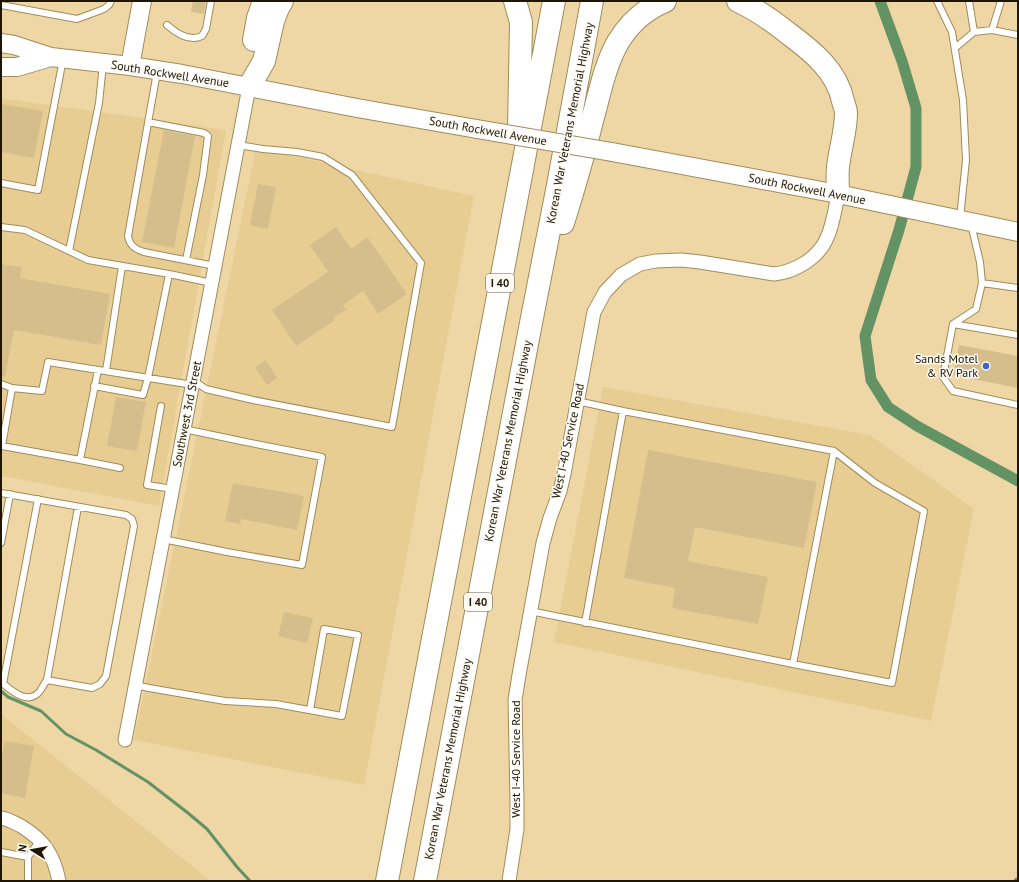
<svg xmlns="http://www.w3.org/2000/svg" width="1019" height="882" viewBox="0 0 1019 882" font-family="'PT Sans',sans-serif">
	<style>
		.built { fill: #e8cd93 }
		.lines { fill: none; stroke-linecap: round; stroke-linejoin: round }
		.stream { stroke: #639265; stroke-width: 3 }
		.canal { stroke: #639265; stroke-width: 11 }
		.building { fill: #d5be8c }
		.lane-casing { stroke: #a18b5b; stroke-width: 8 }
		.street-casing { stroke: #a18b5b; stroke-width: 15 }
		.secondary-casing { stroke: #a18b5b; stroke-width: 20 }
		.highway-casing { stroke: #a18b5b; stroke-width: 24 }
		.path { stroke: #7e6e4d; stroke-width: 2; stroke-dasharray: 4 2; stroke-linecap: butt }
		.lane { stroke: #fff; stroke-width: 6 }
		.street { stroke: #fff; stroke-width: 13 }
		.secondary { stroke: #fff; stroke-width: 18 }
		.highway { stroke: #fff; stroke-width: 22 }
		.secondary-bridge-casing { stroke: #a18b5b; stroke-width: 20; stroke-linecap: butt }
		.secondary-bridge { stroke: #fff; stroke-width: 18 }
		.poi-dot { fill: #3964d4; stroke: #fdfbf6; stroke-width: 1.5 }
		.labels { text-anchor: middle; stroke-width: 3; stroke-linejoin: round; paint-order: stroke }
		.shield { fill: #fdfbf6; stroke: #615a4c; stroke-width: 1 }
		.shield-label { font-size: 11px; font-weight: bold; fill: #1e1503 }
		.street-label { font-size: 12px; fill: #1e1503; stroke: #fdfbf6 }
		.poi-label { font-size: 12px; fill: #1e1503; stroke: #fdfbf6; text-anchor: end }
	</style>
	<rect width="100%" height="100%" fill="#efd7a5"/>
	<path class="built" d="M1,98L226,130L159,506L1,476Z
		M256,148L474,196L364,785L134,740Z
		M603,387L870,435L974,509L931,721L554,642Z
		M1,714L211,881H1Z"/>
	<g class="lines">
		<path class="stream" d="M1,691L8,697L41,711L66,734L96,750L148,782L188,813L207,829L237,867L250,881"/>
		<path class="canal" d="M880,1L902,61L916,108V167L899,230L865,336L871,380L888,407L917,426L1018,481"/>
	</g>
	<path class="building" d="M193,1H206L204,14L191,12Z
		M1,104L43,111L34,158L1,152Z
		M164,130L195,136L174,248L142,242Z
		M258,184L276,187L268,229L250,225Z
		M336,227L351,249L366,238L369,239L407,294L378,314L363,291L343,305L346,310L333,318L335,320L296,346L272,310L328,272L310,245Z
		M1,264L22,267L20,278L110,294L101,345L14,330L5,377L1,376Z
		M959,345L1018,356V388L953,375Z
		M266,360L277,378L267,385L255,368Z
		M116,397L146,402L137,451L107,446Z
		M648,450L817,482L804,548L695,527L688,561L768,577L758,624L672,608L675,588L624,578Z
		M233,483L304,496L297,530L241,519L240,524L225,521Z
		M284,612L313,618L307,643L278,636Z
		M5,741L34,746L25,798L1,793V761Z"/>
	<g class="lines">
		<g class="lane-casing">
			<path id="lane" d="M937,1L952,32L963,100L966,160L960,218
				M969,1L974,32
				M1,5L77,19L104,9L109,5L111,1
				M167,25C176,33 190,42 202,36L206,29L211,1
				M992,30L1018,35
				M955,48L974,32L992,30L1001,1
				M157,72L128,236C130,246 135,249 144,252L215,266
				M148,122L204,133L208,136L203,175L186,260
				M1,183L38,190L63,59
				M971,224L980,262L982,283L976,309L953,324L943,377L953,391L1018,405
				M1,227L25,230L88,260L169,274L148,378L143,395L94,386
				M69,251L99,103L103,64
				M169,274L212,283
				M982,283L1018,288
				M953,324L1018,335
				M98,370L80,460L2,446L12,388L42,391L48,362L193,385
				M106,371L122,266
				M194,381L206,389L253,400L392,427L421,263L352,175L323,157L297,152L263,149L238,145
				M1,384L12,388
				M161,406L147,485L173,489
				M80,460L120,468
				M1,493L126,515L132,519L134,526L106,676L100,684L92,688L47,680C44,684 42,688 40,691C28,706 12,691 1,682
				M163,539L227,552L302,565L322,457L241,441L184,429
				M1,543L10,494
				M530,611L793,664L834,451L623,411L577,401
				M585,623L623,411
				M793,664L892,683L924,511L875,483L834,451
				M47,680L78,507
				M3,684L38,499
				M135,685L149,688L225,701L276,704L342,716L358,635L324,629L310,710
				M1,852L28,857
				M28,881V857L40,840"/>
		</g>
		<g class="street-casing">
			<path id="street" d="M125,740L249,87
				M1,818C8,819 15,823 21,826C44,840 54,855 59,881
				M509,881L517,829V802L515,700L519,675L543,543L550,518L560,491L564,474L594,312L605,292L621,275L640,264L656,261L681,260L700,262L774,274C794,272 817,259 826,240C833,226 835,210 838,194"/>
		</g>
		<g class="secondary-casing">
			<path id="secondary" d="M1,43L14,45L51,57L130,66L182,74L357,108L477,129
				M130,66L142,1
				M1,67H17L51,57
				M612,152L838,194L1018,232"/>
		</g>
		<g class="highway-casing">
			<path id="highway" d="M515,1L521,22L519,129
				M738,1C757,10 773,21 789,34C812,51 837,71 843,101C844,105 846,109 846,113C846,131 840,149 838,167C837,176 838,185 838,194
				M254,40L258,18L264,1
				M249,87L264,61L273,21L278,8L282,1
				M563,223C574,188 584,153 593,117C600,92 605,65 618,42C629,24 645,9 665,1
				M387,881L554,1
				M425,881L531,323L558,185L592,1"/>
		</g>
		<path class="path" d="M1014,881L1018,877"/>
		<use href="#lane" class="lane"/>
		<use href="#street" class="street"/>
		<use href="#secondary" class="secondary"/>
		<use href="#highway" class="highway"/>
		<g class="secondary-bridge-casing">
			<path id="secondary-bridge" d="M477,129L612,152"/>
		</g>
		<use href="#secondary-bridge" class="secondary-bridge"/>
	</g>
	<circle class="poi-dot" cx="986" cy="366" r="4"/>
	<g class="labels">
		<g class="shield">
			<rect x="486" y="274" width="28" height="18" rx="3"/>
			<rect x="464" y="593" width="28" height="18" rx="3"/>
		</g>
		<g class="shield-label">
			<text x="500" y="287">I 40</text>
			<text x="478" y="606">I 40</text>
		</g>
		<g class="street-label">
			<text transform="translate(170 74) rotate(9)" y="4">South Rockwell Avenue</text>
			<text transform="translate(570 123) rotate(-79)" y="4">Korean War Veterans Memorial Highway</text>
			<text transform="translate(488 131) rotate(10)" y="4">South Rockwell Avenue</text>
			<text transform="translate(807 189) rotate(11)" y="4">South Rockwell Avenue</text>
			<text transform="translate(187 414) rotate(-79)" y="4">Southwest 3rd Street</text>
			<text transform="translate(508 441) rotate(-79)" y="4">Korean War Veterans Memorial Highway</text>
			<text transform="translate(568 441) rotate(-78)" y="4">West I-40 Service Road</text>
			<text transform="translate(448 759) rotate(-79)" y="4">Korean War Veterans Memorial Highway</text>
			<text transform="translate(516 759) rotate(-90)" y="4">West I-40 Service Road</text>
		</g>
		<g class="poi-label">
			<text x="978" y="363">Sands Motel<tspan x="978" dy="14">&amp; RV Park</tspan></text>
		</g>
	</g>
	<rect width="1019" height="882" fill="none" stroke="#1e1503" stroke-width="4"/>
	<g transform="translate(32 850) rotate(281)" stroke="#fdfbf6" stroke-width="3" paint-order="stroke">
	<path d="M0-3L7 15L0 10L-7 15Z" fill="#1e1503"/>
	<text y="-6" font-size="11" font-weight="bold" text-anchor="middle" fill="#1e1503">N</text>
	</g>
</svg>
